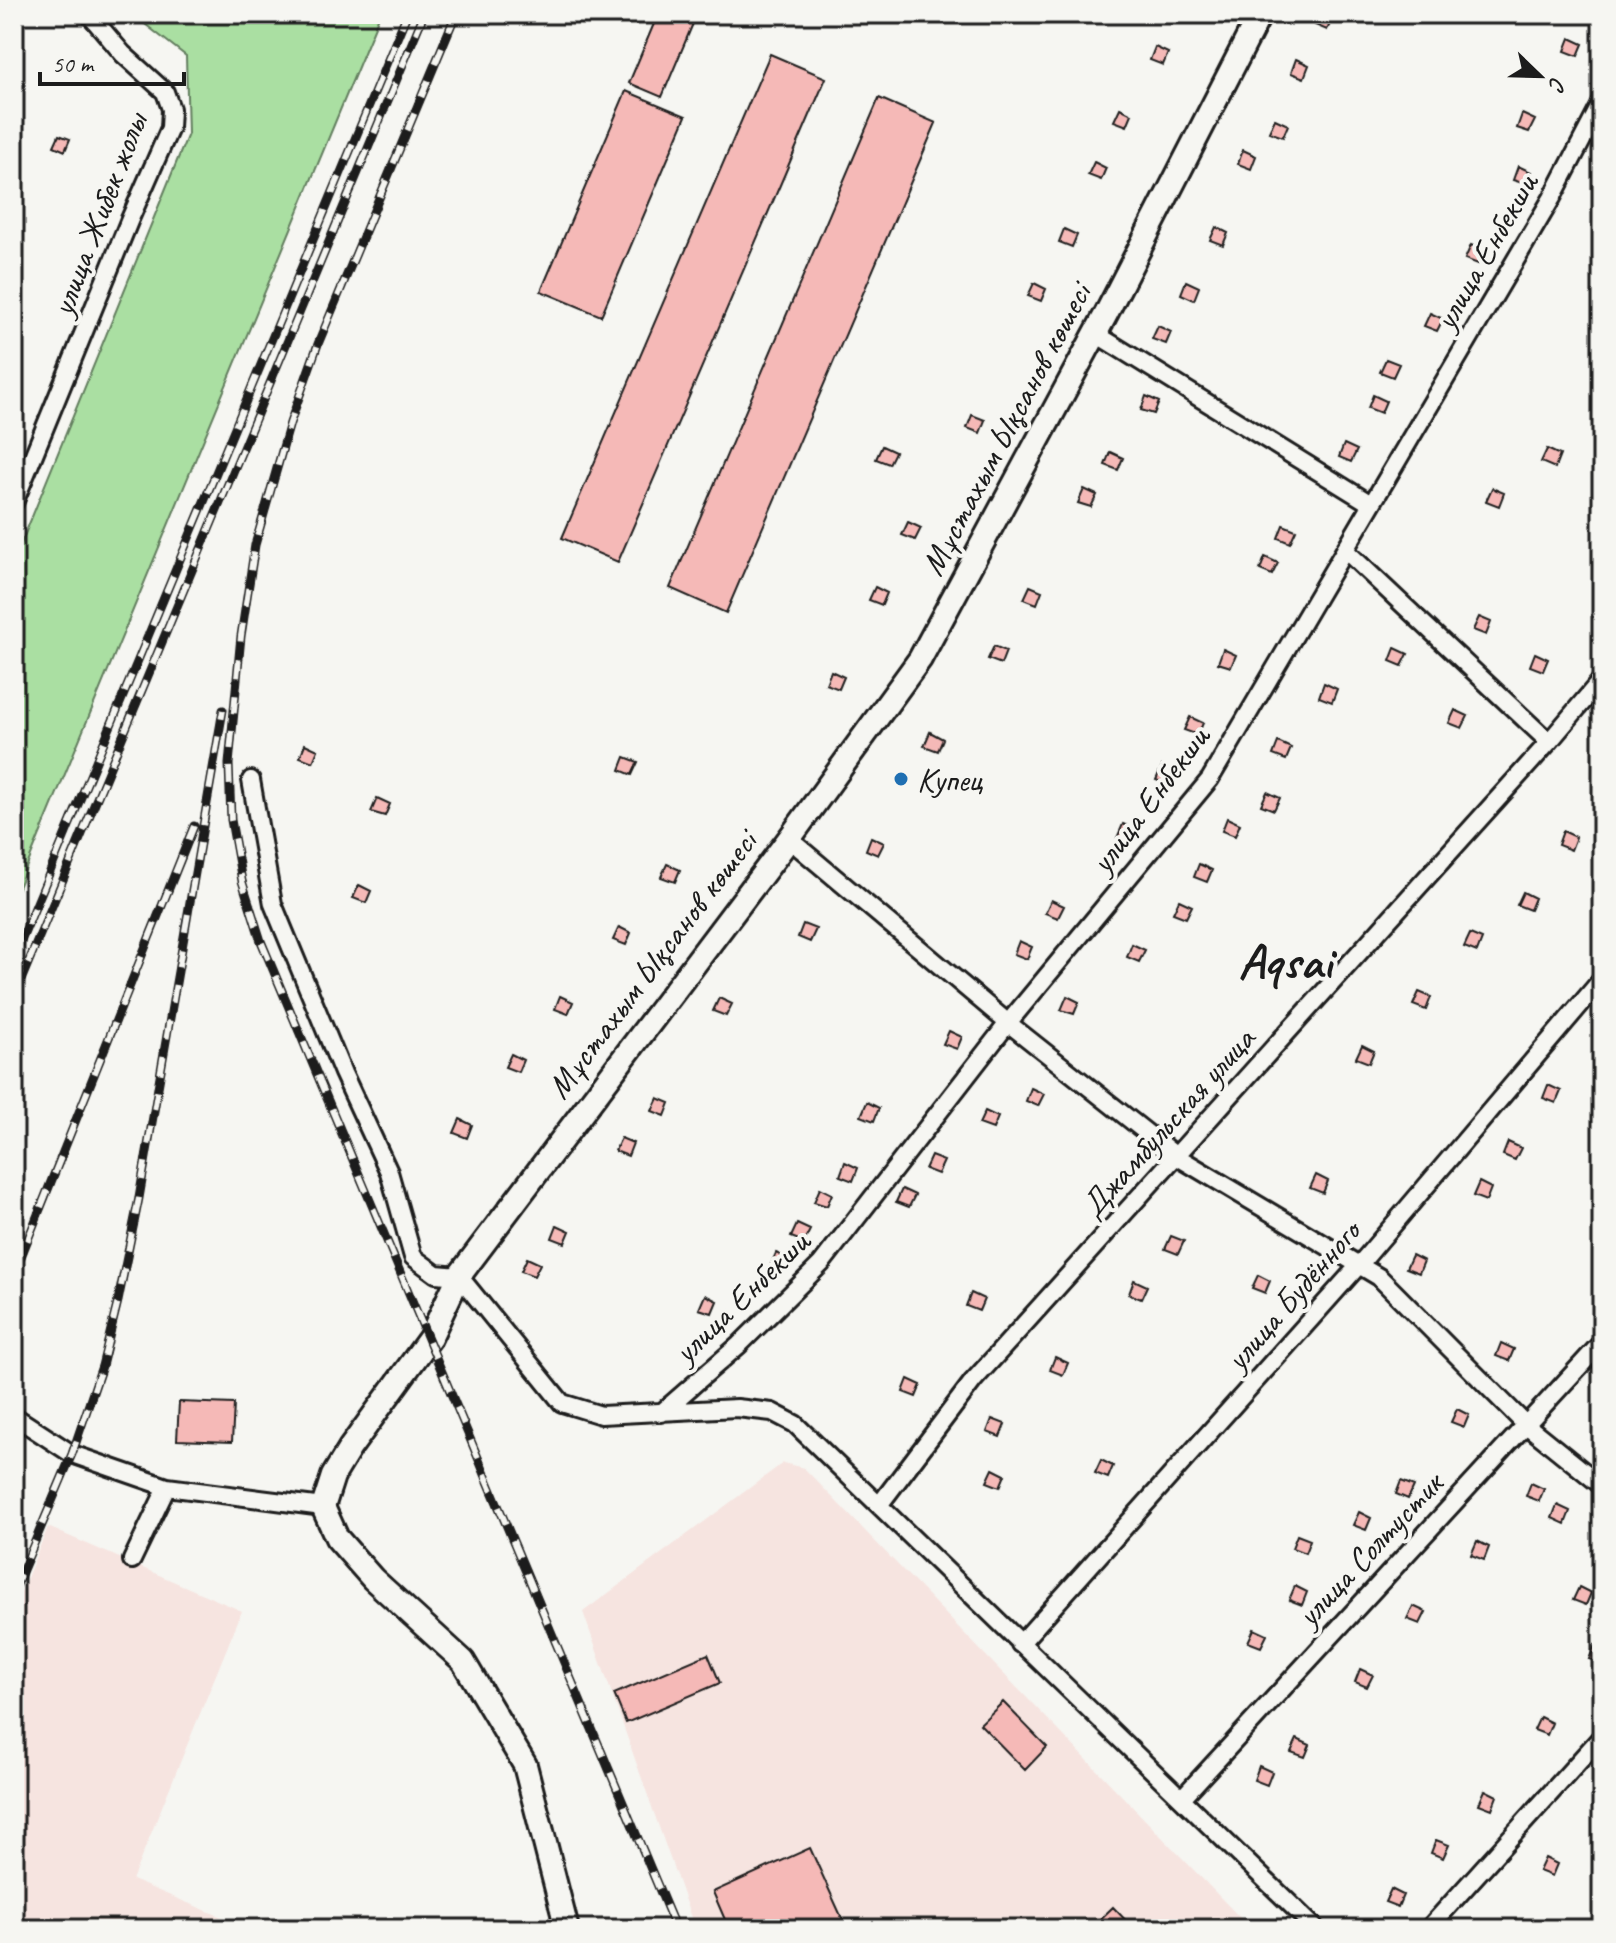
<svg xmlns="http://www.w3.org/2000/svg" width="1616" height="1943" viewBox="0 0 1616 1943" font-family="Caveat,sans-serif">
	<style>
		.built { fill: #f6e4e0 }
		.green { fill: #aadfa2; stroke: #637e5f; stroke-width: 2 }
		.building { fill: #f5b9b7; stroke: #1c1c1c; stroke-width: 2 }
		.lines { fill: none; stroke-linecap: round; stroke-linejoin: round }
		.minor-casing { stroke: #1c1c1c; stroke-width: 22 }
		.secondary-casing { stroke: #1c1c1c; stroke-width: 28 }
		.minor { stroke: #f6f6f2; stroke-width: 16 }
		.secondary { stroke: #f6f6f2; stroke-width: 22 }
		.rail-casing { stroke: #1c1c1c; stroke-width: 9 }
		.rail { stroke: #f6f6f2; stroke-width: 6; stroke-dasharray: 18; stroke-linecap: butt }
		.poi-dot { fill: #1f6fb2; stroke: #f6f6f2; stroke-width: 3 }
		.labels { text-anchor: middle; stroke-width: 8; stroke-linejoin: round; paint-order: stroke }
		.street-label { font-size: 34px; fill: #1c1c1c; stroke: #f6f6f2 }
		.poi-label { font-size: 34px; fill: #1c1c1c; stroke: #f6f6f2; text-anchor: start }
		.town-label { font-size: 50px; font-weight: bold; fill: #1c1c1c; stroke: #f6f6f2 }
	</style>
	<rect width="100%" height="100%" fill="#f6f6f2"/>
	<filter id="ink" filterUnits="userSpaceOnUse"><feTurbulence type="fractalNoise" baseFrequency=".0125" numOctaves="2"/><feDisplacementMap in="SourceGraphic" scale="16" xChannelSelector="R" yChannelSelector="G"/><feConvolveMatrix kernelMatrix="1 2 1 2 8 2 1 2 1" color-interpolation-filters="sRGB"/></filter>
	<g filter="url(#ink)">
		<path class="built" d="M783,1463L804,1468L1251,1929H695L583,1612Z
			M48,1527L242,1611L132,1880L251,1929H14V1609Z"/>
		<path class="green" d="M132,14H380L14,897V561L188,134L186,56Z"/>
		<path class="building" d="M658,14H697L662,97L629,83Z
			M1319,14L1333,18L1327,30L1315,25Z
			M1570,38L1583,44L1578,56L1565,51Z
			M1155,47L1168,53L1163,65L1150,60Z
			M770,54L826,78L618,562L562,538Z
			M1296,59L1309,65L1304,78L1291,73Z
			M626,91L686,116L601,316L541,291Z
			M879,98L936,123L726,613L670,588Z
			M1120,108L1132,114L1127,126L1114,121Z
			M1522,114L1535,120L1529,132L1517,128Z
			M1275,119L1288,125L1283,137L1269,132Z
			M59,135L70,139L65,151L54,146Z
			M1243,150L1256,156L1251,169L1238,164Z
			M1094,162L1106,168L1101,180L1088,175Z
			M1518,166L1531,172L1526,184L1513,180Z
			M1216,227L1228,233L1223,245L1210,240Z
			M1064,229L1077,235L1072,247L1059,242Z
			M1471,245L1483,251L1478,264L1465,259Z
			M14,256L21,259L16,271L14,270Z
			M1186,281L1199,287L1194,300L1181,294Z
			M1034,283L1046,289L1041,301L1028,296Z
			M1430,313L1443,319L1437,331L1424,326Z
			M1158,326L1171,332L1166,344L1152,339Z
			M1386,359L1399,364L1393,377L1380,372Z
			M1373,395L1386,401L1381,413L1368,408Z
			M1146,396L1159,402L1154,414L1141,410Z
			M972,415L985,420L980,433L967,428Z
			M1344,444L1357,450L1351,462L1339,457Z
			M882,446L895,452L889,464L876,459Z
			M1547,449L1560,455L1555,468L1541,462Z
			M1110,452L1123,458L1118,470L1105,465Z
			M1492,488L1504,493L1499,506L1486,501Z
			M1084,489L1097,495L1091,507L1078,503Z
			M908,522L921,528L915,540L902,535Z
			M1283,525L1296,530L1290,543L1278,538Z
			M1265,557L1278,563L1272,575L1260,570Z
			M1030,586L1042,591L1037,604L1024,599Z
			M875,587L887,593L882,605L869,600Z
			M1479,617L1491,622L1486,635L1473,630Z
			M994,646L1006,651L1001,664L988,659Z
			M1395,648L1408,654L1402,666L1390,661Z
			M1223,649L1236,655L1231,667L1218,663Z
			M1535,653L1548,659L1543,671L1530,666Z
			M831,671L844,677L839,689L826,684Z
			M1324,683L1337,689L1332,702L1319,697Z
			M1455,710L1468,716L1462,728L1449,723Z
			M1190,717L1203,723L1198,735L1184,730Z
			M930,732L943,739L938,751L924,746Z
			M1278,742L1291,748L1286,760L1273,755Z
			M305,744L318,750L313,762L300,757Z
			M625,757L638,762L632,775L620,770Z
			M1162,766L1174,772L1169,785L1156,780Z
			M1267,792L1280,798L1274,810L1261,805Z
			M377,798L390,804L385,816L371,812Z
			M1227,818L1240,824L1235,836L1222,831Z
			M1123,824L1136,830L1130,842L1117,838Z
			M1563,831L1576,837L1571,850L1558,845Z
			M871,837L884,843L878,855L866,850Z
			M667,864L680,870L675,882L661,877Z
			M1199,864L1212,870L1207,882L1194,877Z
			M359,885L371,891L366,903L353,898Z
			M1523,892L1535,898L1530,910L1517,905Z
			M1051,900L1064,906L1058,918L1045,913Z
			M1179,900L1192,906L1186,918L1173,913Z
			M803,924L816,929L810,942L798,937Z
			M619,927L631,933L626,945L613,940Z
			M1470,934L1482,939L1477,952L1464,947Z
			M1019,941L1032,947L1027,959L1014,954Z
			M1132,944L1145,950L1139,962L1127,957Z
			M1419,992L1431,997L1426,1010L1413,1005Z
			M560,996L573,1002L568,1014L555,1009Z
			M1067,996L1079,1002L1074,1014L1061,1010Z
			M719,998L732,1004L726,1016L713,1011Z
			M949,1031L962,1037L957,1049L943,1044Z
			M1362,1045L1374,1051L1369,1063L1356,1058Z
			M511,1054L523,1060L518,1072L505,1067Z
			M1548,1085L1561,1091L1556,1103L1543,1098Z
			M1031,1088L1044,1094L1038,1106L1026,1101Z
			M658,1098L670,1103L665,1116L652,1111Z
			M867,1102L879,1108L874,1121L861,1116Z
			M985,1111L998,1117L993,1129L979,1124Z
			M460,1119L472,1125L467,1138L454,1133Z
			M621,1138L633,1143L628,1156L615,1151Z
			M1508,1142L1521,1148L1515,1160L1503,1155Z
			M931,1156L944,1161L938,1174L925,1169Z
			M845,1162L858,1168L853,1181L840,1176Z
			M1316,1175L1328,1181L1323,1193L1310,1188Z
			M1479,1182L1491,1188L1486,1201L1473,1196Z
			M820,1188L832,1194L827,1206L814,1202Z
			M902,1189L915,1195L909,1207L896,1202Z
			M797,1224L810,1230L804,1242L791,1237Z
			M557,1225L570,1231L565,1243L552,1238Z
			M1171,1236L1184,1241L1178,1254L1165,1249Z
			M776,1253L788,1259L783,1272L770,1267Z
			M1412,1255L1424,1261L1419,1273L1406,1268Z
			M527,1258L540,1264L534,1276L521,1271Z
			M1258,1275L1270,1281L1265,1293L1252,1288Z
			M1134,1280L1147,1286L1141,1299L1129,1294Z
			M971,1293L984,1299L979,1311L966,1306Z
			M705,1295L717,1301L712,1313L699,1309Z
			M1501,1343L1514,1349L1509,1361L1496,1356Z
			M1055,1357L1068,1363L1063,1375L1050,1370Z
			M908,1379L921,1385L916,1397L903,1392Z
			M179,1402L234,1404L232,1442L177,1440Z
			M1457,1409L1469,1415L1464,1427L1451,1422Z
			M992,1419L1005,1424L1000,1437L987,1432Z
			M1101,1460L1113,1466L1108,1478L1095,1473Z
			M993,1469L1005,1475L1000,1487L987,1482Z
			M1401,1481L1414,1486L1408,1499L1396,1494Z
			M1531,1483L1544,1489L1539,1501L1526,1496Z
			M1557,1505L1570,1511L1565,1524L1552,1518Z
			M1359,1512L1371,1518L1366,1530L1353,1525Z
			M1297,1535L1310,1540L1305,1553L1292,1548Z
			M1477,1541L1489,1547L1484,1560L1471,1555Z
			M1295,1586L1307,1592L1302,1605L1289,1600Z
			M1579,1587L1591,1593L1586,1605L1573,1600Z
			M1413,1606L1426,1612L1420,1624L1407,1619Z
			M1254,1629L1267,1635L1261,1647L1248,1642Z
			M1595,1645L1602,1649V1663L1589,1659Z
			M708,1654L720,1683L626,1723L614,1694Z
			M1360,1669L1373,1675L1367,1687L1355,1682Z
			M1003,1702L1047,1747L1025,1770L980,1724Z
			M1540,1717L1552,1723L1547,1735L1534,1730Z
			M1297,1739L1310,1745L1305,1757L1291,1752Z
			M1259,1766L1272,1772L1267,1785L1254,1780Z
			M1485,1790L1497,1796L1492,1809L1479,1804Z
			M1436,1840L1449,1845L1443,1858L1431,1853Z
			M810,1848L847,1929H729L713,1892Z
			M1545,1858L1557,1864L1552,1876L1539,1871Z
			M1391,1889L1403,1895L1398,1907L1385,1902Z
			M1113,1907L1134,1929H1090Z"/>
		<g class="lines">
			<g class="minor-casing">
				<path id="minor" d="M1096,334L1371,504
					M14,503L130,219L170,128L171,109L165,92L123,54L89,14
					M1345,550L1549,742
					M251,780L273,904L343,1073L389,1172L413,1257L436,1274L459,1276L562,1403L601,1415L737,1408L772,1412L795,1424L1316,1929
					M789,839L1008,1023L1176,1156L1379,1277L1525,1424L1602,1486
					M661,1413L739,1345L821,1264L1008,1023L1210,779L1552,198L1602,102
					M14,1416L72,1454L167,1487L323,1507
					M880,1504L973,1381L1549,742L1602,679
					M132,1560L167,1487
					M1020,1644L1360,1264L1602,979
					M1182,1798L1602,1342
					M1428,1929L1602,1736"/>
			</g>
			<g class="secondary-casing">
				<path id="secondary" d="M567,1929L525,1765L463,1661L373,1579L337,1538L323,1507L333,1476L350,1448L430,1338L459,1276L789,839L920,659L1106,314L1260,14"/>
			</g>
			<use href="#minor" class="minor"/>
			<use href="#secondary" class="secondary"/>
			<g class="rail-casing">
				<path id="rail" d="M456,14L318,344L290,423L255,545L241,636L229,764L231,820L242,881L261,941L676,1929
					M14,958L407,14
					M14,997L424,14
					M14,1274L194,826
					M14,1591L72,1454L102,1366L118,1301L139,1198L223,710"/>
			</g>
			<use href="#rail" class="rail"/>
		</g>
	</g>
	<circle class="poi-dot" cx="901" cy="779" r="8"/>
	<g class="labels">
		<g class="street-label">
			<text transform="translate(98 214) rotate(-69)" y="12">улица Жибек жолы</text>
			<text transform="translate(1485 251) rotate(-60)" y="12">улица Енбекши</text>
			<text transform="translate(1005 429) rotate(-62)" y="12">Мұстахым Ықсанов көшесі</text>
			<text transform="translate(1149 799) rotate(-53)" y="12">улица Енбекши</text>
			<text transform="translate(651 964) rotate(-53)" y="12">Мұстахым Ықсанов көшесі</text>
			<text transform="translate(1167 1122) rotate(-48)" y="12">Джамбульская улица</text>
			<text transform="translate(1292 1295) rotate(-49)" y="12">улица Будённого</text>
			<text transform="translate(741 1296) rotate(-44)" y="12">улица Енбекши</text>
			<text transform="translate(1369 1549) rotate(-47)" y="12">улица Солтустик</text>
		</g>
		<g class="poi-label">
			<text x="917" y="791">Купец</text>
		</g>
		<g class="town-label">
			<text x="1285" y="978">Aqsai</text>
		</g>
	</g>
	<rect width="1616" height="1943" fill="none" stroke="#f6f6f2" stroke-width="48"/>
	<rect x="24" y="24" width="1568" height="1895" fill="none" stroke="#1c1c1c" stroke-width="3" filter="url(#ink)"/>
	<g transform="translate(1540 76) rotate(113)" stroke="#f6f6f2" stroke-width="6" paint-order="stroke">
	<path d="M0-6L14 30L0 20L-14 30Z" fill="#1c1c1c"/>
	<text y="-12" font-size="22" font-weight="bold" text-anchor="middle" fill="#1c1c1c">С</text>
	</g>
	<path d="M40 72v12h144v-12" fill="none" stroke="#1c1c1c" stroke-width="4"/>
	<text x="52" y="72" font-size="24" fill="#1c1c1c" stroke="#f6f6f2" stroke-width="6" paint-order="stroke">50 m</text>
</svg>
